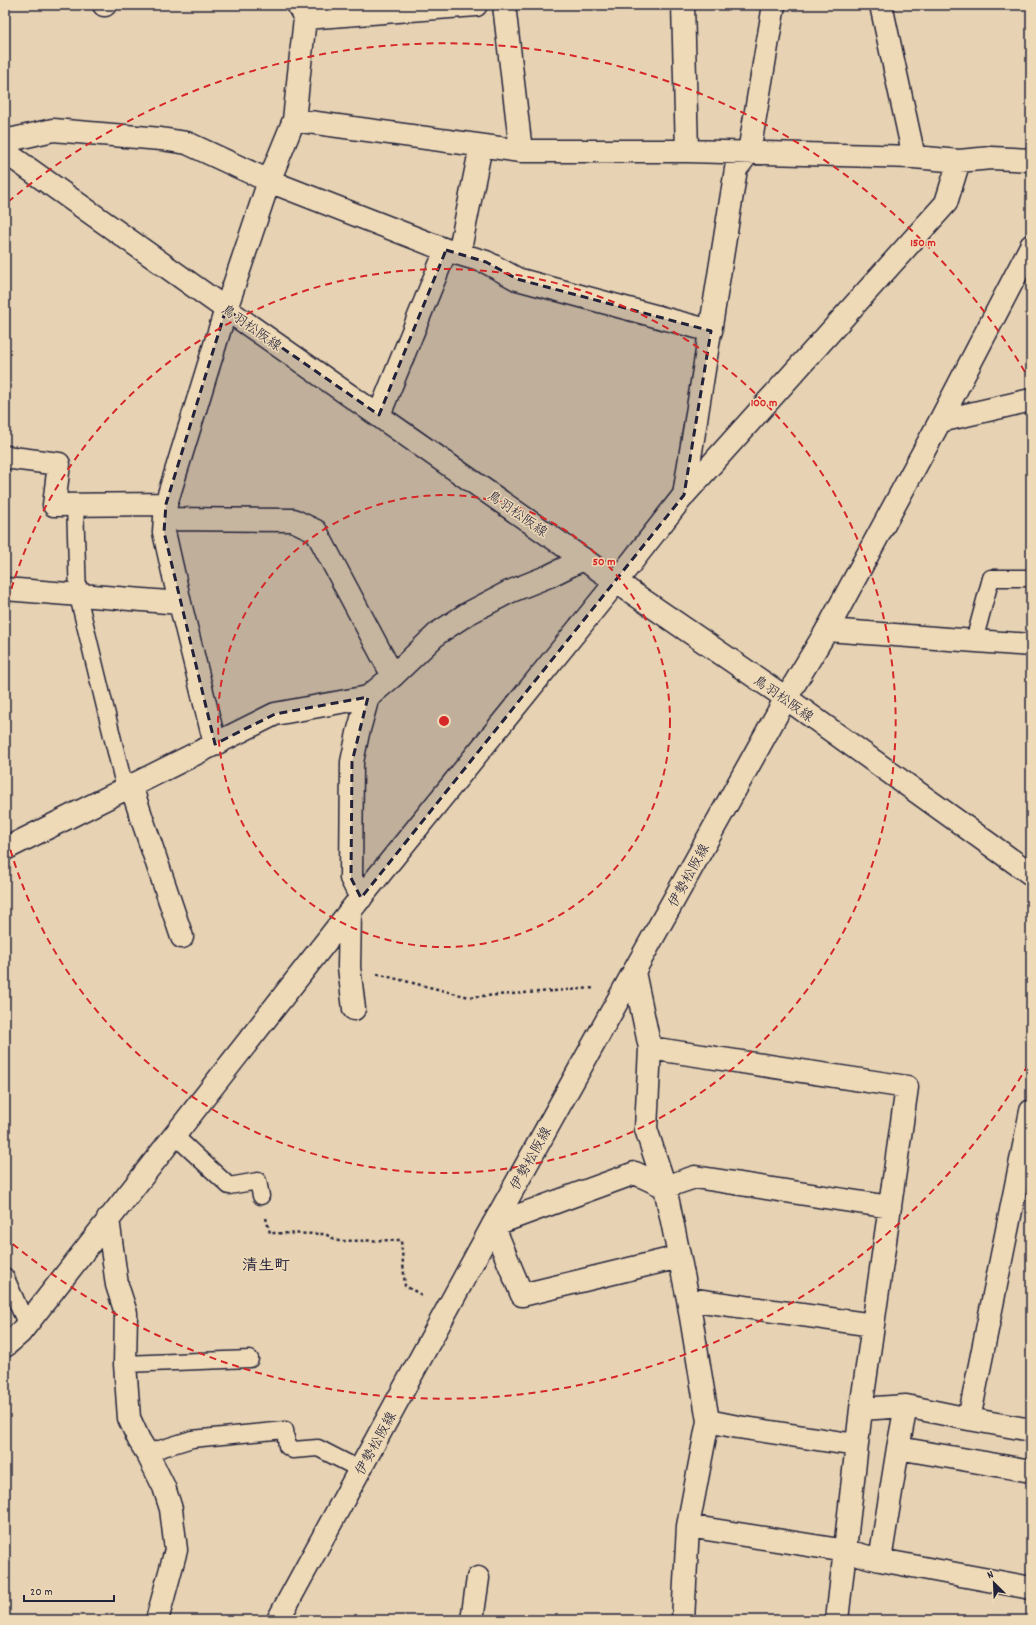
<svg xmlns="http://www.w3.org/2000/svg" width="1036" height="1625" viewBox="0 0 1036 1625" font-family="Dekko,'Klee One',sans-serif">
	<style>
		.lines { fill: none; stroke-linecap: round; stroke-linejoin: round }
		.service-casing { stroke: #22223b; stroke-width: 19 }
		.minor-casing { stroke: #22223b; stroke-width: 25 }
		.tertiary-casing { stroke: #22223b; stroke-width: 25 }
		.primary-casing { stroke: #22223b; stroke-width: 25 }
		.path { stroke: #22223b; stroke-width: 2.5; stroke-dasharray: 3 3; stroke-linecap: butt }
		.service { stroke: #efdab8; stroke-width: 16 }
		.minor { stroke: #efdab8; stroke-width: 22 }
		.tertiary { stroke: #efdab8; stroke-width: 22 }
		.primary { stroke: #efdab8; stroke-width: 22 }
		.marked { fill: #22223b; fill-opacity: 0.2; stroke: #22223b; stroke-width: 3; stroke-dasharray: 8 5; stroke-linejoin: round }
		.ring { fill: none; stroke: #d62828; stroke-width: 2; stroke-dasharray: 7 5 }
		.labels { text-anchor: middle; stroke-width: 3; stroke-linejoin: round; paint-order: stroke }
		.street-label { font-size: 14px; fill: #22223b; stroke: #efdab8 }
		.quarter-label { font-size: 16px; font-weight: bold; fill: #22223b; stroke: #efdab8 }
		.centre { fill: #d62828; stroke: #efdab8; stroke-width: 2 }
		.ring-label { font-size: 12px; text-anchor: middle; font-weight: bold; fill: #d62828; stroke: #efdab8; stroke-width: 3; stroke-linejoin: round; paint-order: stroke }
	</style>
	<rect width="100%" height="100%" fill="#e7d3b3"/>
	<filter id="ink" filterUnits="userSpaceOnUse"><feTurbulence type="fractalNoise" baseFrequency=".025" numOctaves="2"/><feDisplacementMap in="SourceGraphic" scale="8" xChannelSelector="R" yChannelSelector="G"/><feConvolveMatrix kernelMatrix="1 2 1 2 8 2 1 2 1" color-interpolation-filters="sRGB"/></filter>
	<g filter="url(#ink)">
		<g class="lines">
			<g class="service-casing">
				<path id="service" d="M75,505L78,596L125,789
					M974,641L991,578H1031
					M174,1135L229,1186L258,1181L261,1196
					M5,1276L26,1323
					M125,1364L250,1359
					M147,1453L192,1439L285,1430L287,1446L293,1450L318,1448L361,1470"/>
			</g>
			<g class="minor-casing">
				<path id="minor" d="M104,5H105
					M504,5L521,151
					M683,5L687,151
					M881,5L914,157
					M305,18L476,5
					M294,120L521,151H687L914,157L959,161L991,158L1031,160
					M5,141L53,130L161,139L187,143L269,181L446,250L486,262L517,279L711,331
					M459,254L481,146
					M379,415L446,250
					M940,421L1031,400
					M5,457L59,464L54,505L166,504
					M684,495L736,169L749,152L774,5
					M165,519L293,520L316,531L393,676
					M5,589L180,603L164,532L166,504L226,309L269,181L294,120L305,18L298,5
					M180,603L215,744
					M827,630L1031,645
					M131,786L182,937
					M5,849L275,714L368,697L393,676L438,633L467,614L509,592L549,576L583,559
					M361,898L351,878L352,762L358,733L368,697
					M350,911L349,967L354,1009
					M634,972L650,1048L907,1087L861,1409L837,1620
					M650,1048L646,1129L665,1187L688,1299L708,1421L688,1526L683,1620
					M108,1219L117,1285L126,1313L125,1364L129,1418L139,1440L147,1453L164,1487L171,1509L176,1550L157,1620
					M679,1257L522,1295L493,1225L635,1173L665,1187L695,1177L890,1207
					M688,1299L873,1325
					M5,1346L20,1333L350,911L616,582L684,495L946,203L959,161
					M906,1406L898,1448L1031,1471
					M861,1409L906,1406L969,1419L1031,1430
					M969,1419L1031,1111
					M708,1421L738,1427L856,1445
					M688,1526L846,1551L880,1560L1031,1588
					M880,1560L898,1448
					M472,1620L478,1578"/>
			</g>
			<g class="tertiary-casing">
				<path id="tertiary" d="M786,698L827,630L940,421L1031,246"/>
			</g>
			<g class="primary-casing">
				<path id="primary" d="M5,152L226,309L583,559L786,698L1031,874
					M278,1620L493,1225L786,698"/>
			</g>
			<path class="path" d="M377,974L469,997L595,988
				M266,1218L270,1233L325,1234L338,1241L401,1240L405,1286L424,1296"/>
			<use href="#service" class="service"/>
			<use href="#minor" class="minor"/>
			<use href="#tertiary" class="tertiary"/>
			<use href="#primary" class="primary"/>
		</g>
	</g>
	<path class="marked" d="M446,250L486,262L517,279L711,331L684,495L361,898L351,878L352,762L368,697L275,714L215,744L164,532L166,504L226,309L379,415Z"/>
	<g class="ring">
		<circle cx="444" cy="721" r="226"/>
		<path d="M5 612A452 452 0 1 1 5 830"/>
		<path d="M1028 1065A678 678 0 0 1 8 1240M8 202A678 678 0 0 1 1028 377"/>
	</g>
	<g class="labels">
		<g class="street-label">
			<text transform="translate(252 327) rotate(35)" y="5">鳥羽松阪線</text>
			<text transform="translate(518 513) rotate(35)" y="5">鳥羽松阪線</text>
			<text transform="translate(784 698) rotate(35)" y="5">鳥羽松阪線</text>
			<text transform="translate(688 875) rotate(-61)" y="5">伊勢松阪線</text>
			<text transform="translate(530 1158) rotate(-61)" y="5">伊勢松阪線</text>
			<text transform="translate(375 1443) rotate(-61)" y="5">伊勢松阪線</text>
		</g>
		<g class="quarter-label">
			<text x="266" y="1270">清生町</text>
		</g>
	</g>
	<circle cx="444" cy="721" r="6" class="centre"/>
	<g class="ring-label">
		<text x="923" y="246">150 m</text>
		<text x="764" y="406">100 m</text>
		<text x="604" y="565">50 m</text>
	</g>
	<rect width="1036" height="1625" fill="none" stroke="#efdab8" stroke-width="20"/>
	<rect x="10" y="10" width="1016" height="1605" fill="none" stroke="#22223b" stroke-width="1.5" filter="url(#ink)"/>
	<g transform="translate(994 1583) rotate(336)" stroke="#efdab8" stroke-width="3" paint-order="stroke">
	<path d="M0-3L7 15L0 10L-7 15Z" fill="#22223b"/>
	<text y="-6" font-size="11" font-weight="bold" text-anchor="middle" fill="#22223b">N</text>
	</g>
	<path d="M24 1595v6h90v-6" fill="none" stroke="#22223b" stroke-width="2"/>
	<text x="30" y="1595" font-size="12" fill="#22223b" stroke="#efdab8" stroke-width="3" paint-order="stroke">20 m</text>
</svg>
